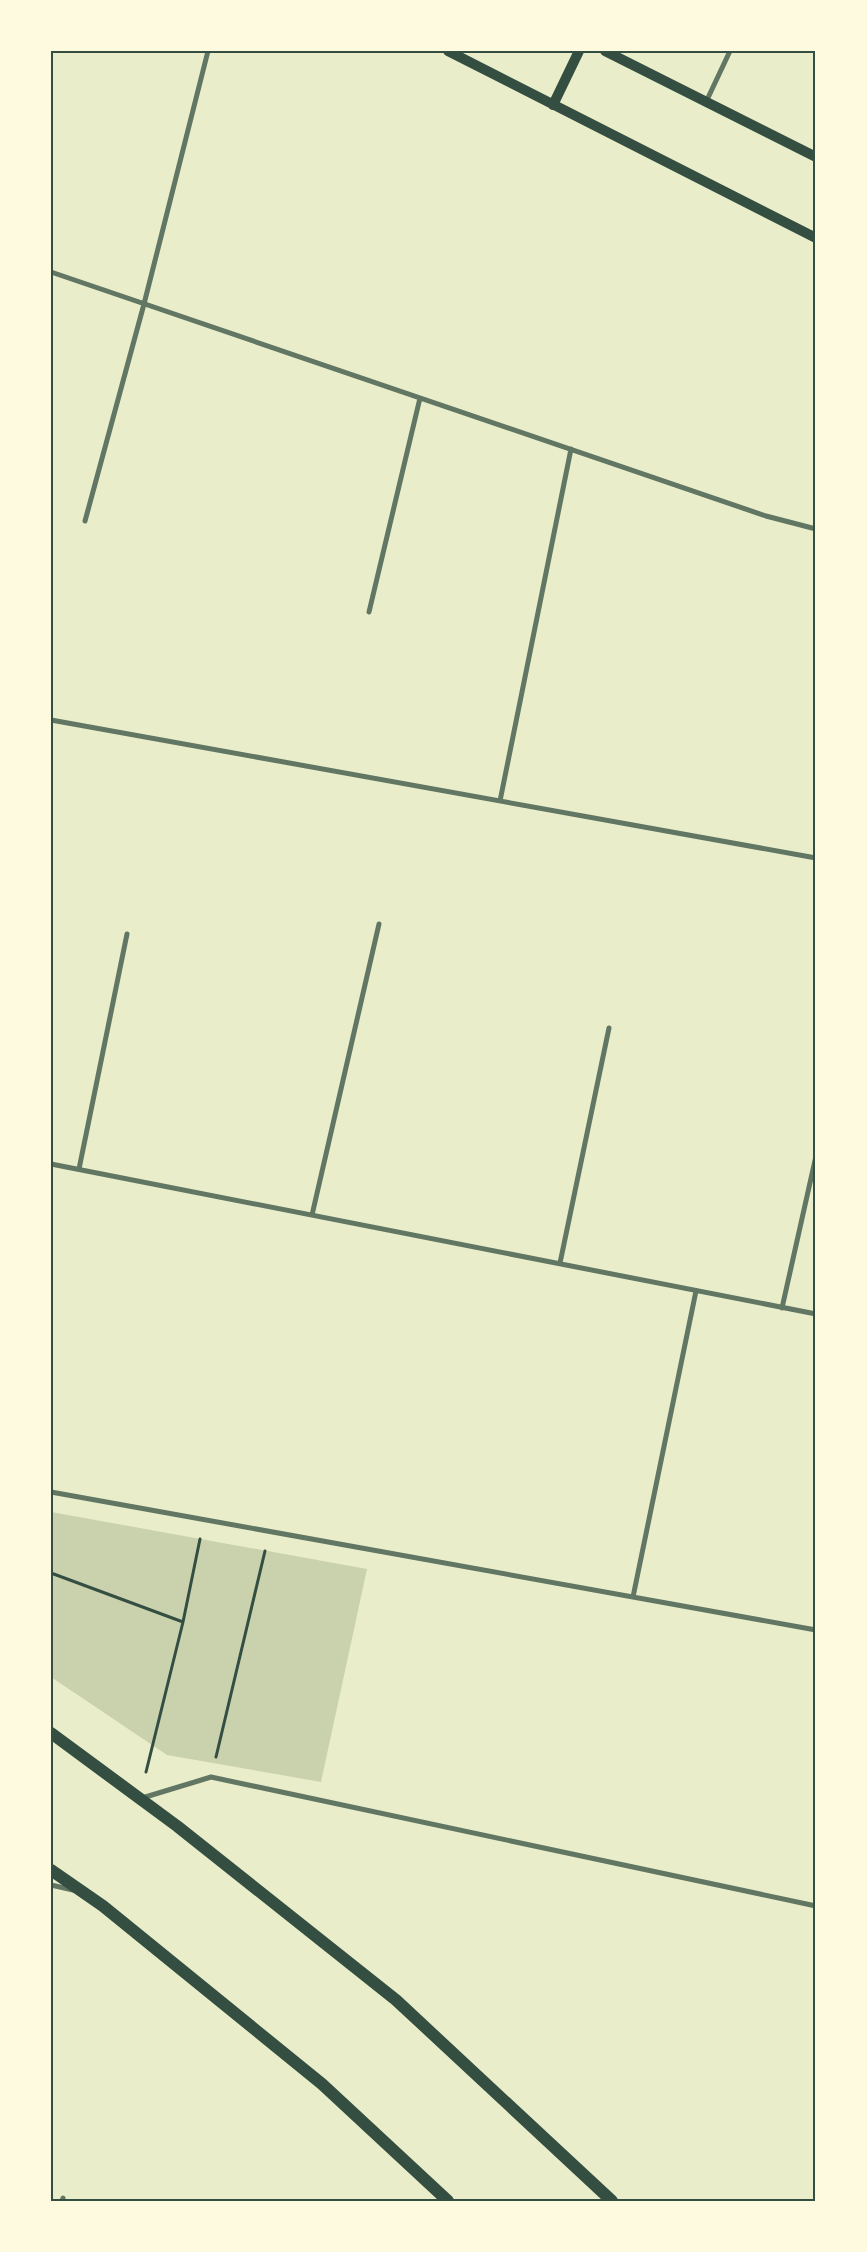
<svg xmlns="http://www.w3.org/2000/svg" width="867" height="2252" viewBox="0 0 867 2252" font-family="'Archivo Narrow',sans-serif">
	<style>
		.green { fill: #cad2ad }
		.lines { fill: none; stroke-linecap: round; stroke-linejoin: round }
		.path { stroke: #344e41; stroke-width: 3 }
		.minor { stroke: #617663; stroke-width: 5 }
		.secondary { stroke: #344e41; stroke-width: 10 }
		.primary { stroke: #344e41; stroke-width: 12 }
		.neatline { fill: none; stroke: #344e41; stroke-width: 2 }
	</style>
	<rect width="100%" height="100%" fill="#e9edc9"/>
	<path class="green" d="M51,1512L367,1569L321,1782L167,1755L51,1677Z"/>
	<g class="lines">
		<path class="path" d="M51,1573L183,1622
			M216,1757L265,1551
			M146,1772L183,1622L200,1539"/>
		<path class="minor" d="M706,102L730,51
			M51,272L766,516L816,529
			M85,521L144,304L208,51
			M369,612L420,398
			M51,720L816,858
			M500,801L571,449
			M51,1164L816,1314
			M79,1169L127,934
			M312,1215L379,924
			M560,1263L609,1028
			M782,1308L816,1156
			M51,1492L816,1630
			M633,1597L696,1291
			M142,1798L211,1777L816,1906
			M51,1885L73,1890
			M62,2201L63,2198"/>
		<path class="secondary" d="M448,51L816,238
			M605,51L816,157
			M553,105L579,51"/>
		<path class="primary" d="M51,1733L177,1826L396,2000L612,2201
			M51,1870L103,1906L322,2084L448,2201"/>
	</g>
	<rect width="867" height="2252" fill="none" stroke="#fefae0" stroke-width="105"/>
	<rect x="52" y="52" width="762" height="2148" class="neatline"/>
</svg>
